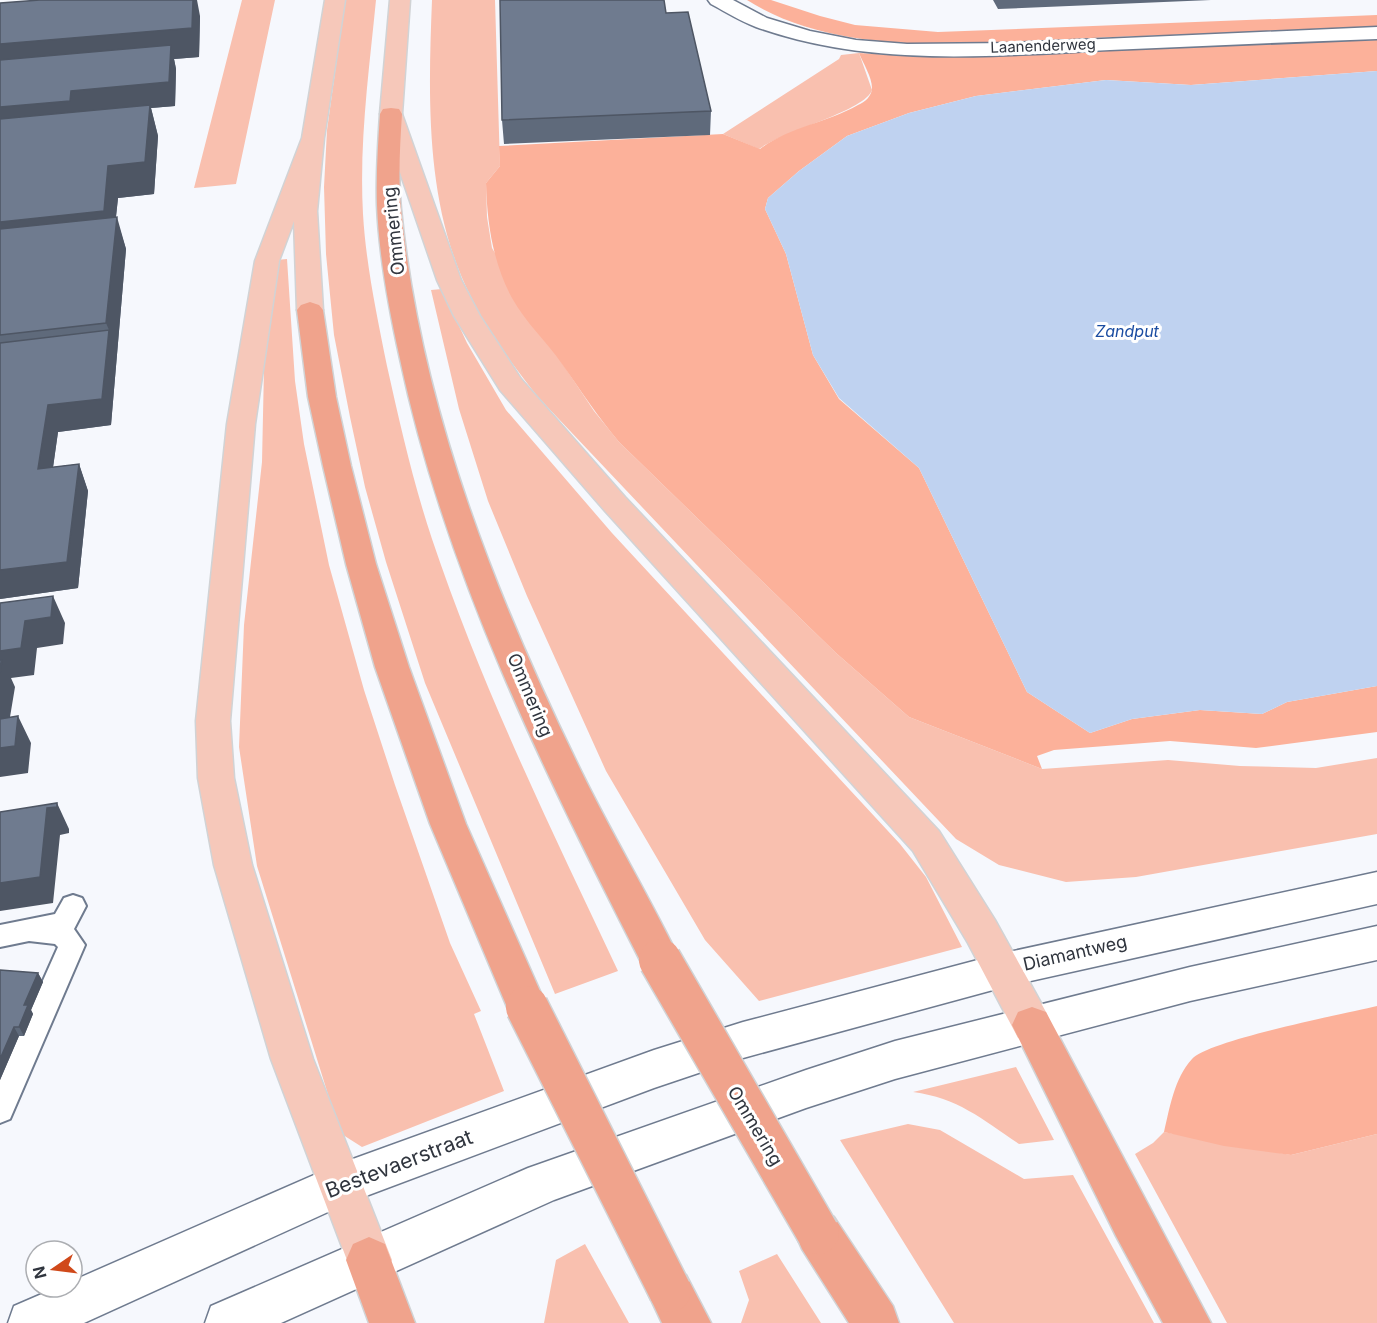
<svg xmlns="http://www.w3.org/2000/svg" width="1377" height="1323" viewBox="0 0 1377 1323" font-family="Inter,sans-serif">
	<style>
		.green { fill: #f9c0af }
		.forest { fill: #fcb19a }
		.water { fill: #bfd2f0 }
		.lines { fill: none; stroke-linecap: round; stroke-linejoin: round }
		.lane-casing { stroke: #6f7b8f; stroke-width: 4 }
		.street-casing { stroke: #6f7b8f; stroke-width: 3 }
		.secondary-casing { stroke: #6f7b8f; stroke-width: 3 }
		.primary-casing { stroke: #d1d3d5; stroke-width: 3 }
		.highway-casing { stroke: #d1d3d5; stroke-width: 3 }
		.lane { fill: #fff; fill-rule: evenodd }
		.street { fill: #fff; fill-rule: evenodd }
		.secondary { fill: #fff; fill-rule: evenodd }
		.primary { fill: #f6c8ba; fill-rule: evenodd }
		.highway { fill: #f0a38c; fill-rule: evenodd }
		.highway-bridge-casing { stroke: #d1d3d5; stroke-width: 45; stroke-linecap: butt }
		.highway-bridge { stroke: #f0a38c; stroke-width: 42 }
		.wall { fill: #5f6a7b }
		.shaded-wall { fill: #4e5664 }
		.building { fill: #6f7b8f; stroke: #4e5664; stroke-width: 1.5 }
		.labels { text-anchor: middle; stroke-width: 6; stroke-linejoin: round; paint-order: stroke }
		.far-street-label { font-size: 15px; fill: #30353e; stroke: #fff }
		.far-water-label { font-size: 16px; font-style: italic; fill: #1a4ca1; stroke: #fff }
		.street-label { font-size: 18px; fill: #30353e; stroke: #fff }
		.near-street-label { font-size: 21px; fill: #30353e; stroke: #fff }
	</style>
	<rect width="100%" height="100%" fill="#f6f8fd"/>
	<path class="green" d="M242,0H275L236,184L194,188Z
		M345,0H376C369,71 359,143 363,214C366,265 377,316 387,366C400,424 413,482 432,539C482,688 551,829 618,971L555,994L425,683L386,562L365,487L350,417L334,335L326,254L324,187L327,130Z
		M432,0H495L500,166L486,183L487,217L492,248L562,363L594,411L619,442L836,653L909,717L1042,769L1168,760L1240,766L1316,768L1377,758V834L1136,877L1066,882L999,865L956,839L537,396C514,366 490,336 473,301C425,210 428,101 432,0Z
		M859,53L872,90C865,111 783,131 759,149L723,134L839,59L841,55Z
		M287,259L295,381L304,444L329,565L364,690L395,785L450,943L481,1011L474,1014L504,1091L362,1147L340,1133L257,866L239,747L244,625L262,462L264,368L276,260Z
		M442,289L467,343L506,410L612,533L900,844L926,877L962,947L759,1001L705,940L606,771L527,596L488,501L459,409L431,290Z
		M1016,1067L1054,1140L1019,1144C982,1119 958,1098 913,1092Z
		M908,1124L940,1130L1024,1179L1073,1175L1154,1323H954L840,1140Z
		M1164,1132L1291,1155L1377,1134V1323H1227L1135,1154L1153,1143Z
		M585,1244L629,1323H544L556,1260Z
		M777,1254L821,1323H741L749,1300L739,1271Z"/>
	<path class="forest" d="M747,0H771L820,16L855,25L938,32L1377,15V27C1289,30 1201,34 1113,37C1000,42 845,63 747,0Z
		M1377,40V71L1191,85L1106,80L976,96L909,113L847,136L799,171L768,198L765,209L786,254L813,355L839,399L919,468L1027,692L1090,733L1132,719L1200,710L1262,714L1287,702L1377,686V732L1256,748L1170,741L1054,750L1037,756L1042,769L909,717L836,653L619,442C598,417 581,391 562,364C547,342 525,322 512,298C493,263 487,223 486,183L500,166L499,146L723,134L760,149C789,127 826,123 858,105C865,102 872,96 872,88C872,77 863,63 859,53L925,57Z
		M1377,1006V1134L1291,1155L1224,1146L1164,1132C1170,1107 1174,1079 1192,1059C1209,1040 1344,1014 1377,1006Z"/>
	<path class="water" d="M1377,71V686L1287,702L1262,714L1200,710L1132,719L1090,733L1027,692L919,468L839,398L813,355L786,254L765,209L768,198L799,171L847,136L909,113L976,96L1106,80L1191,85Z"/>
	<g class="lines">
		<g class="lane-casing">
			<path id="lane" d="M73,895L82,898L86,906L74,929L85,945L10,1119L0,1123V1077L58,947L55,944L29,941L0,947V925L55,914L64,898Z"/>
		</g>
		<g class="street-casing">
			<path id="street" d="M708,0H733L767,18L810,31L856,40L907,44L1012,43L1377,27V39C1288,42 1199,46 1110,50C991,56 870,68 756,27C740,21 726,12 711,4Z"/>
		</g>
		<g class="secondary-casing">
			<path id="secondary" d="M1377,872V904L1004,987L743,1058L654,1088L350,1202L84,1323H8L14,1306L58,1287H72V1281L339,1164L654,1050L743,1022L1004,953Z
				M1377,926V960L1190,1001L895,1079L806,1108L554,1200L281,1323H205L211,1306L528,1168L806,1070L895,1041L1190,967Z"/>
		</g>
		<g class="primary-casing">
			<path id="primary" d="M325,0H345L324,138L317,211L323,310L319,315L310,318L301,315L297,310L294,221L279,261L255,424L230,721L234,778L252,865L313,1059L392,1260L385,1276L369,1283L353,1276L271,1059L214,865L198,778L196,721L227,424L255,261L302,138Z
				M390,0H410L402,114L461,280L480,316L521,379L625,497L939,831L995,920L1046,1012L1052,1025L1046,1038L1032,1043L1018,1038L968,943L913,851L605,511L500,390L454,316L437,280L380,114Z"/>
		</g>
		<g class="highway-casing">
			<path id="highway" d="M391,108L399,109L402,114C400,145 398,178 401,209C421,411 498,603 587,783C617,843 651,900 680,960L674,972L660,977L646,972C546,776 446,576 400,359C389,309 379,257 377,205C376,175 378,144 380,114L383,109Z
				M310,302L319,305L323,310L336,397L351,466L376,564L409,667L466,824L547,1007L541,1019L527,1025L513,1019L507,1007L430,824L375,667L346,564L323,466L308,397L297,310L301,305Z
				M1032,1007L1046,1012L1211,1323H1163L1116,1236L1012,1025L1018,1012Z
				M818,1211L834,1217L893,1306L899,1323H849L802,1249L795,1233L802,1217Z
				M369,1237L385,1244L415,1323H369L346,1260L353,1244Z
				M670,1268L686,1275L711,1323H662L647,1291L654,1275Z"/>
		</g>
		<use href="#lane" class="lane"/>
		<use href="#street" class="street"/>
		<use href="#secondary" class="secondary"/>
		<use href="#primary" class="primary"/>
		<use href="#highway" class="highway"/>
		<g class="highway-bridge-casing">
			<path id="highway-bridge" d="M660,960L818,1233
				M527,1007L670,1291"/>
		</g>
		<use href="#highway-bridge" class="highway-bridge"/>
	</g>
	<path class="wall" d="M993,0H1211L998,9Z
		M0,3L200,16L199,57L174,59L176,69L175,106L151,108L158,136L154,194L118,198L116,217L126,249L111,425L58,432L53,467L79,464L88,491L78,588L0,599Z
		M666,13L711,111L710,135L504,144L502,120Z
		M0,970L38,973L43,982L31,1010L33,1014L24,1036H19L0,1080Z"/>
	<path class="shaded-wall" d="M193,0H197L200,16L199,57L174,59L176,69L175,106L151,108L158,136L154,194L118,198L113,243L0,255V44Z
		M117,217L126,249L111,425L58,432L49,496L38,469L48,405L109,330L106,323Z
		M79,464L88,491L78,588L0,599V570Z
		M53,596L65,623L63,644L37,648L34,675L11,678L15,687L5,747L0,736V651L25,621Z
		M18,716L31,743L28,773L0,777V748Z
		M57,803L69,829V833L60,835L53,903L0,911V883L47,808Z
		M38,973L43,982L31,1010L33,1014L24,1036L19,1027L24,1005Z
		M14,1027L19,1036L0,1080V1059Z"/>
	<path class="building" d="M40,0H193L192,28L0,44V3Z
		M500,0H664L666,13L688,12L711,111L502,120Z
		M171,45L169,82L71,91L70,101L0,107V60Z
		M150,105L145,162L108,166L104,211L0,222V119Z
		M117,217L106,323L0,335V229Z
		M109,330L102,399L48,405L38,469L79,464L67,562L0,570V343Z
		M53,596L51,617L25,621L21,648L0,651V603Z
		M0,660H2L0,674Z
		M18,716L15,746L0,748V719Z
		M57,803V807L47,808L40,877L0,883V812Z
		M0,970L38,973L24,1005H28L19,1027H14L0,1059Z"/>
	<g class="labels">
		<g class="far-street-label">
			<text transform="translate(1043 46) rotate(-2)" y="5">Laanenderweg</text>
		</g>
		<g class="far-water-label">
			<text x="1127" y="337">Zandput</text>
		</g>
		<g class="street-label">
			<text transform="translate(394 231) rotate(-96)" y="6">Ommering</text>
			<text transform="translate(530 695) rotate(67)" y="6">Ommering</text>
			<text transform="translate(1075 953) rotate(-13)" y="6">Diamantweg</text>
			<text transform="translate(755 1126) rotate(59)" y="6">Ommering</text>
		</g>
		<g class="near-street-label">
			<text transform="translate(399 1164) rotate(-21)" y="7">Bestevaerstraat</text>
		</g>
	</g>
	<g transform="translate(54 1269) rotate(256)"><circle r="28" fill="#ffffff" stroke="#acaeb2" stroke-width="1.5"/>
	<path d="M0-4.5L10 22L0 15L-10 22Z" fill="#d0491a"/>
	<text y="-9" font-size="16" font-weight="bold" text-anchor="middle" fill="#30353e">N</text>
	</g>
</svg>
